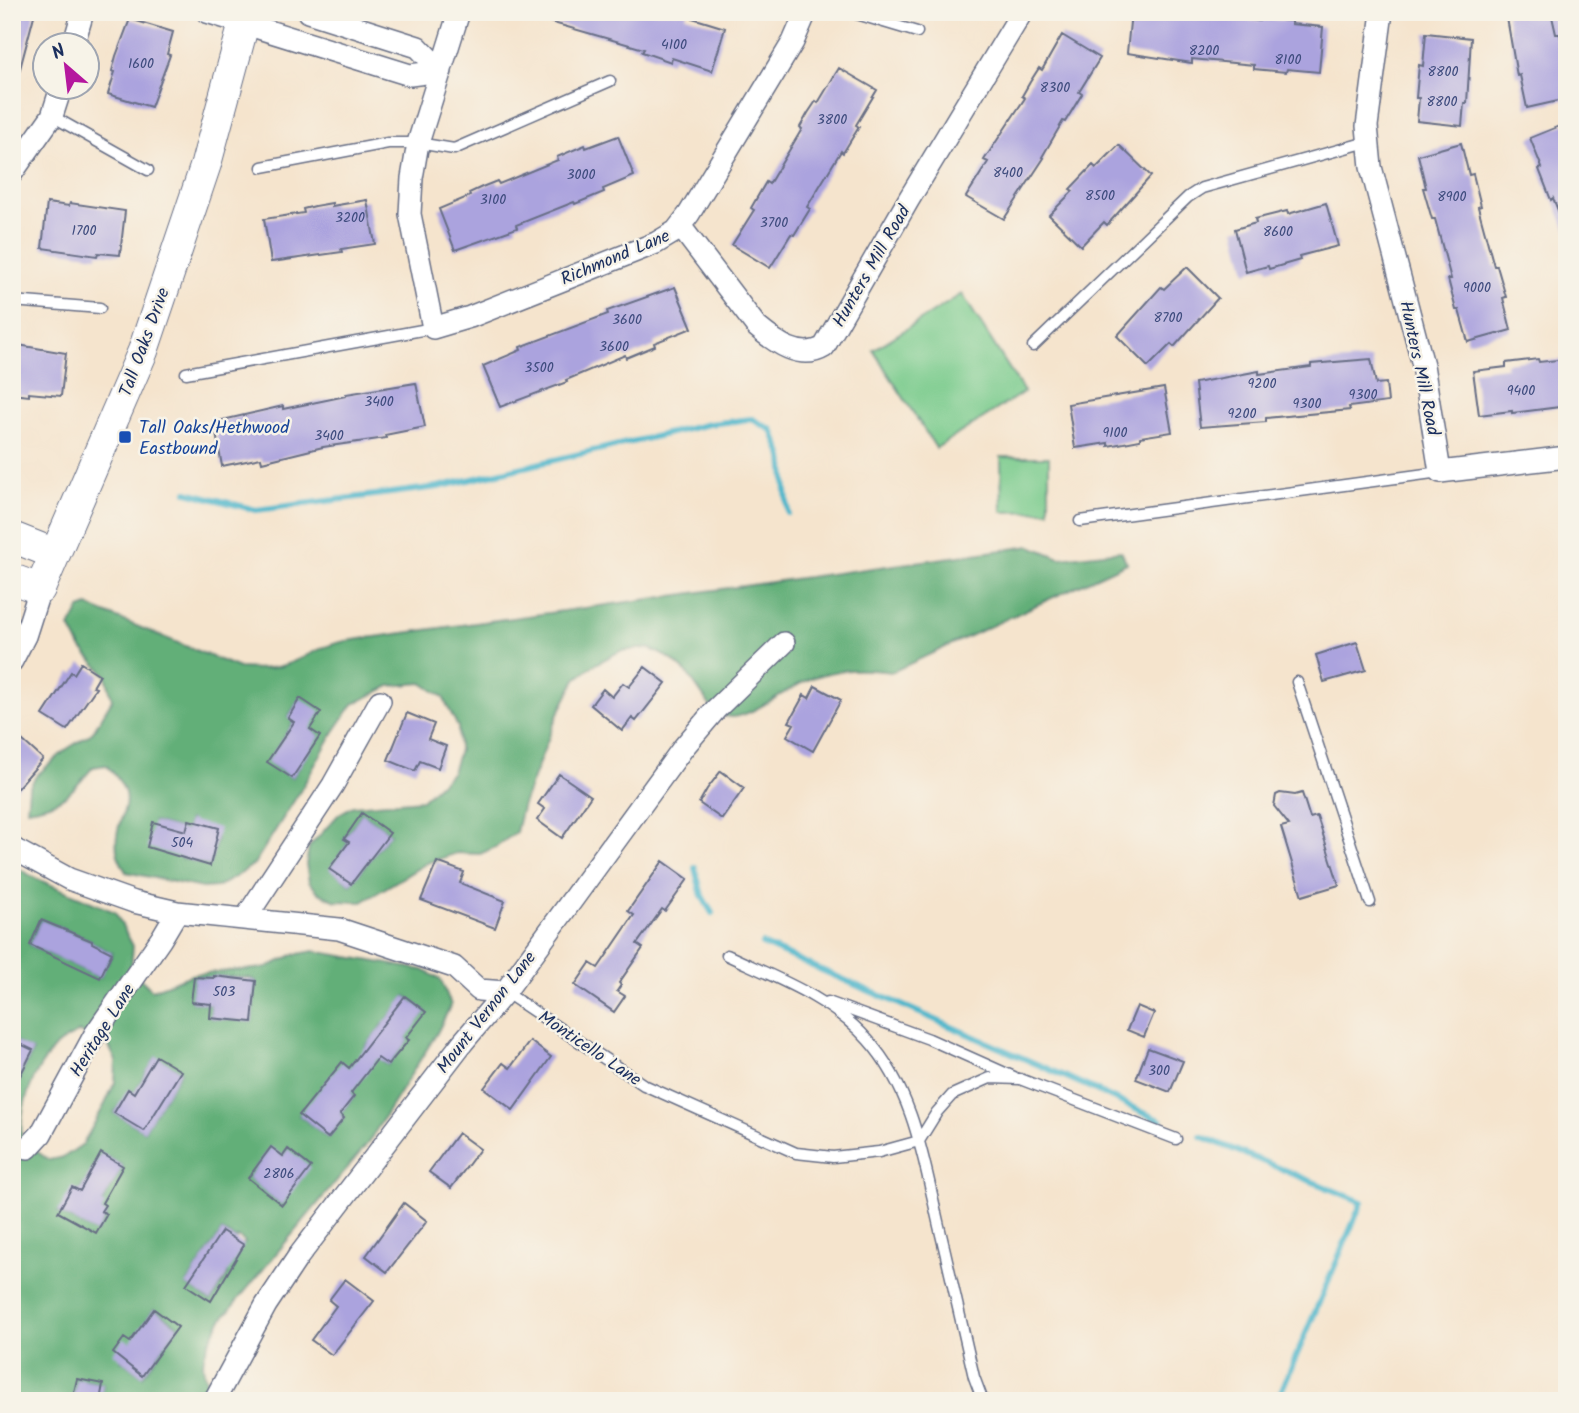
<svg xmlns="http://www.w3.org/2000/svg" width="1579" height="1413" viewBox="0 0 1579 1413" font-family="Kalam,sans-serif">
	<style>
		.green { fill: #79cb8c; stroke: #4a7d75; stroke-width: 2 }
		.forest { fill: #62af78; stroke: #3e6f6b; stroke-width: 2; fill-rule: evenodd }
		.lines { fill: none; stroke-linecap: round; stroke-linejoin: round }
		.stream { stroke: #4db6cb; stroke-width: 6 }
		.building { fill: #aba3de }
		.lane-casing { stroke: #676e85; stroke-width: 13 }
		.street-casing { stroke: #676e85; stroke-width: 24 }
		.secondary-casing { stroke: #676e85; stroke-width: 32 }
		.lane { stroke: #fff; stroke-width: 10 }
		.street { stroke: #fff; stroke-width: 21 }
		.secondary { stroke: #fff; stroke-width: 30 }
		.transit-dot { fill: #1a4fb4; stroke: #f7f3e8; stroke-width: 2.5 }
		.labels { text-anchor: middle; stroke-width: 5; stroke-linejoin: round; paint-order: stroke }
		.number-label { font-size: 14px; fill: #3f4c7e }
		.street-label { font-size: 18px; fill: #1b2f5e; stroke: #f7f3e8 }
		.transit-label { font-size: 18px; fill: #164399; stroke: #f7f3e8; text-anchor: start }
	</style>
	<rect width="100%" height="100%" fill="#f7f3e8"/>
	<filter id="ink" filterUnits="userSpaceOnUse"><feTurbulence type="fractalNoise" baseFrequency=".0143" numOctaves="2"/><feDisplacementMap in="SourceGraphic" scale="14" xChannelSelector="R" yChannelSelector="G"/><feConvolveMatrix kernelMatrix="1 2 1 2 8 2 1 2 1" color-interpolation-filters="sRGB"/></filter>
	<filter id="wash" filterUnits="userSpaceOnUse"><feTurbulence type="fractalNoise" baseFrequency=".00686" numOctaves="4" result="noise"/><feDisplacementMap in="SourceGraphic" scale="28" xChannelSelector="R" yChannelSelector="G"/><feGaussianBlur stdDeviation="1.57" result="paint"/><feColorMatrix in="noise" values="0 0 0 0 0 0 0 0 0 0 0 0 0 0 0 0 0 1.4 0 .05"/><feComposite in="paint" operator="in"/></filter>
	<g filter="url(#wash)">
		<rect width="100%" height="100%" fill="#f5e4cd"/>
		<path class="green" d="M962,294L1024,392L936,448L873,350Z
			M1001,457H1049V511L1002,512Z"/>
		<path class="forest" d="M1031,546L1060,558L1121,551L1127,563L892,672C868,669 845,668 821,675C795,681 754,717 732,717C727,717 721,715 716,714L687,673L671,659L649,648L620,651L594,665L576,679L557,716L522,807L516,832L496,847L480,854L457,853L427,863L362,902L336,901L319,893L309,882L306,864L309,847L339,814L353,806L422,800L452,772L459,750L458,727L443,697L422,683L390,686L353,704L333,733L299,793L254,864L237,876L217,887L202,888L126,872C123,866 118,858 117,851C112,812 146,805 106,765L93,767C70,794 63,804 27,809L29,788L36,776L67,749L92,733L112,700L106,675L81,648L70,627L80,609L88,606L239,668C254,669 269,670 284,665C306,658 321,645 346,641ZM300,699L310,729L319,736L292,778L268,762L294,722L288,717ZM362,813L390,833L351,884L330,869L349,842L344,839ZM189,820L217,838L210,866L180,858L181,853L154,822L186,831Z
			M12,865L37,879L115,912L133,946L131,970L152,990L194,974L266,968L293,955L314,951L423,970L441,980L451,1005L437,1033L368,1143L222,1319C203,1349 193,1370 218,1401H100L103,1384L77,1379L73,1398L70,1397V1401H12V1202L18,1199L12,1188V1092L33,1051L12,1040ZM41,920L92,941V943L112,953L100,978L30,945ZM214,976L249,978L256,981L252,1022L210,1018L211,1004L192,1002L194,977L214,978ZM406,996L426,1012L404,1036L408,1040L388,1065L365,1047ZM80,1032L109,1046L116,1061L115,1082L105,1104L83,1144L64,1157L49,1160L22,1141C18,1109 33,1070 56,1046C62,1040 72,1036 80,1032ZM156,1057L181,1071L144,1131L114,1113L129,1090L134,1093ZM351,1093L354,1096L340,1114L344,1118L328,1138L299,1115ZM271,1148L283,1156L288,1149L282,1205L248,1178ZM101,1154L123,1166L102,1203L101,1211L107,1215L96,1233L58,1212L80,1191ZM222,1231L236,1239L238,1237L245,1242L231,1264L223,1270L228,1275L211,1301L186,1285ZM154,1309L178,1326L143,1376L121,1360Z"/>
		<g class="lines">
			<path class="stream" d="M187,492L256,510L438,487L709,424L752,419L772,430L783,457L788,513
				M695,868L702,896L712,913
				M762,944L1089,1087L1161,1121
				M1201,1136L1362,1202L1277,1401"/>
		</g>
		<g id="blocks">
			<path class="building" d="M12,12H35L17,80L12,79Z
				M529,12H687L686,16L725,28L712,71L672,58L671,62L642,52L644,49L529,16Z
				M1131,12H1197V15L1259,21V18L1291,21V24L1323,27L1319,72L1287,69L1286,72L1254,69V65L1192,59V63L1127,53Z
				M1506,12H1551L1556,34H1560L1567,65V99L1527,108L1520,75L1517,76Z
				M130,19L173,32L167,54L170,55L151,107L108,94L115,72L112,71L116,56Z
				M1426,33L1471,38L1467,103H1464L1462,126L1417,121L1419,98H1416L1419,65L1423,66Z
				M1062,35L1100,58L1079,92L1082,94L1065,122L1063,121L1042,157L1044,158L1004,219L966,197L988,162L984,160L1025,98L1022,96L1030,82L1039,68L1042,70Z
				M839,68L877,90L856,125L859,127L843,153L841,151L807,207L810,209L794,235L791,234L770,268L732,245L754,210L751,208L766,182L769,184L802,129L800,127L808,113L816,101L818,103Z
				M1567,123V229L1566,230L1553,198L1551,200L1539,169L1542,168L1530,138Z
				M618,136L634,176L603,189L604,192L575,204L574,202L516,225L517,228L455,250L439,209L470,196L469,193L482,187L497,181L499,184L558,160L557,157L585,145L586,148Z
				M1461,143L1469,175L1473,174L1481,206L1478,207L1494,266H1497L1506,297L1503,298L1511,330L1468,342L1459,310H1456L1448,279H1451L1435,219H1432L1423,188H1426L1418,155Z
				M1119,145L1151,176L1107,225L1104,222L1081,246L1049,215L1073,191L1070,189L1093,165L1096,168Z
				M367,200L375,244L341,249L342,252L271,262L264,219L304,213L303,209L315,206L332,203V206Z
				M47,203L69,206L70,203L125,211L120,255L98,253L97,256L42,248Z
				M1326,203L1338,246L1299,256L1300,260L1269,269L1268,266L1246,272L1235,229L1256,223L1255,219L1287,211L1288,214Z
				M1187,267L1218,298L1174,347L1171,344L1148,367L1117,336L1161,287L1164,289Z
				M675,287L692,328L654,343L655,346L626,358L625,355L566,380L567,382L500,407L483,366L521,350L520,347L608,314L607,311Z
				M12,344L66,353L61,396L29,393V396L12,394Z
				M1371,359L1376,384L1386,383L1388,402L1349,407L1350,410L1266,418V422L1200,427L1195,383L1259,371V374L1311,367V364Z
				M1538,359L1539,362L1567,359V406L1512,413V411L1479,415L1473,371L1506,367V363Z
				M416,383L425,427L385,435L386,438L323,447L262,462L261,458L222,466L214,422L283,406V409L346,396V394Z
				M1164,388L1172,432L1140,437V440L1108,446V443L1075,448L1068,404Z
				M1357,642L1366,670L1324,682L1316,655Z
				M81,663L100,675L93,687L96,688L67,730L43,715L71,672L74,674Z
				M645,667L666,683L636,721L632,718L622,731L591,705L603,689L612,697L623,683L629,687Z
				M815,686L841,700L813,751L787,736L794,724L789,722L804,695L809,698Z
				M300,698L321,712L310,729L320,736L292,778L267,762L294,722L288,718Z
				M407,713L434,724L428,739L446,746L438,768L420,761L415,771L388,760Z
				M22,740L43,759L12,794V750Z
				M721,771L744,788L722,819L699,803L707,789Z
				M559,774L591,796L562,838L537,820L545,809L538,804Z
				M1280,793L1295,795L1302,793L1310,818L1317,816L1339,885L1302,896L1281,827L1289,825L1274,806L1276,795Z
				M362,813L390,833L351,884L329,869L349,842L344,839Z
				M189,820L219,828L210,866L147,847L153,822L186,831Z
				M663,861L688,879L665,911L662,909L637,944L643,948L619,983L621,985L617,991L625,996L614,1012L575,985L590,963L598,968L634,915L628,911Z
				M437,862L464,872L460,883L505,901L495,928L421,900Z
				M41,920L92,941V943L112,953L100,978L30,945Z
				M214,976L256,981L252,1022L210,1018L211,1004L191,1002L194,977L214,978Z
				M405,996L426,1012L406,1038L409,1040L388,1065L378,1058L351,1093L354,1096L340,1114L344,1118L328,1138L299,1115L342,1062L349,1068Z
				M1137,1006L1154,1013L1144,1037L1127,1030Z
				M12,1040L33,1050L12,1092Z
				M530,1041L551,1057L513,1110L484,1088L503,1063L510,1068Z
				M1148,1048L1183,1061L1170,1092L1136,1079Z
				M156,1056L181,1071L144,1131L114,1113L128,1089L134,1093Z
				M458,1133L480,1149L451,1188L429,1172Z
				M271,1147L283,1156L288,1149L311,1167L282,1205L248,1178Z
				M101,1153L123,1166L102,1203L105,1205L101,1211L107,1214L96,1233L58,1212L72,1187L80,1191Z
				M404,1203L427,1221L387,1272L366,1256Z
				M222,1231L244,1245L211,1301L186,1285Z
				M345,1279L374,1301L332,1355L311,1340L336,1306L329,1300Z
				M154,1309L178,1327L142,1376L113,1353L124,1338L130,1342Z
				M77,1379L103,1384L100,1401H72Z"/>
		</g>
	</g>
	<g filter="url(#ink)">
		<use href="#blocks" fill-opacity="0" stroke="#676e85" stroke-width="2"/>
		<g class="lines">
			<g class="lane-casing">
				<path id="lane" d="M850,12L917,32
					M52,116L148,170
					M262,167L388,143H418L454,149L610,81
					M12,301L100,308
					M1033,346L1188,197L1202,188L1367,142
					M186,373L433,328
					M1080,521L1440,472
					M1297,682L1370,902
					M727,955C776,978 831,998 868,1040C914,1091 924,1162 939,1226C951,1276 962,1326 974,1377L983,1401
					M505,992L644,1085L796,1153L833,1157L879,1152L919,1141
					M828,1002L929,1039L1014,1077
					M919,1141L937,1112L952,1095L990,1078L1020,1079L1176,1139"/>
			</g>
			<g class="street-casing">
				<path id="street" d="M207,12L410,75L441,71
					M308,12L418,47L441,71
					M459,12L418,143L412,178L410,214L433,328L470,317L656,243L676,231L689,214L793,42L806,12
					M1382,12L1367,126L1371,167L1423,365L1440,472L1567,457
					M73,46L83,12
					M12,173L52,116L61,88
					M681,227L757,327C776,343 801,361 824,347L909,199L1022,12
					M12,661L25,636L40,589
					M12,848L69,879L134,902L177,912L339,929L454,967L479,990L505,992
					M245,919L333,785L380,701
					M28,1148L41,1134L95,1034L161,939L177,912
					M214,1401L266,1305L298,1257L463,1042L505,992L683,748L716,709L784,643"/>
			</g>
			<g class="secondary-casing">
				<path id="secondary" d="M12,537L55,554
					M12,579L40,589L143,351L206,164L247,12"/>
			</g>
			<use href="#lane" class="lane"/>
			<use href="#street" class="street"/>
			<use href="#secondary" class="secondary"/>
		</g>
	</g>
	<rect class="transit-dot" x="118" y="430" width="14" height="14" rx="3.5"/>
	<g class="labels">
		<g class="number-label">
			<text x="674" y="49">4100</text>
			<text x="1204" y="55">8200</text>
			<text x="1288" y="64">8100</text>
			<text x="141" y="68">1600</text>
			<text x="1443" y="76">8800</text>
			<text x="1055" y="92">8300</text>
			<text x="1442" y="106">8800</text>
			<text x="832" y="124">3800</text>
			<text x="1008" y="177">8400</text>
			<text x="581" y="179">3000</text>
			<text x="1100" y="200">8500</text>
			<text x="1452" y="201">8900</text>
			<text x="493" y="204">3100</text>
			<text x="350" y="222">3200</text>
			<text x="774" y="227">3700</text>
			<text x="84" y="235">1700</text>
			<text x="1278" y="236">8600</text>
			<text x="1477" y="292">9000</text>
			<text x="1168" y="322">8700</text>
			<text x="627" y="324">3600</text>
			<text x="614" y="351">3600</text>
			<text x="539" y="372">3500</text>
			<text x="1262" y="388">9200</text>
			<text x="1521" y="395">9400</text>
			<text x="1363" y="399">9300</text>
			<text x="379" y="406">3400</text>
			<text x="1307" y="408">9300</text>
			<text x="1242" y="418">9200</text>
			<text x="1115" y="437">9100</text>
			<text x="329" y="440">3400</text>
			<text x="182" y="847">504</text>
			<text x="224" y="996">503</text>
			<text x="1159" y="1075">300</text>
			<text x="279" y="1178">2806</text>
		</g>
		<g class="street-label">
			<text transform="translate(615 257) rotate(-23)" y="6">Richmond Lane</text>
			<text transform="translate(871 266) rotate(-60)" y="6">Hunters Mill Road</text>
			<text transform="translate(144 342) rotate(-70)" y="6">Tall Oaks Drive</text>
			<text transform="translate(1420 368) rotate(78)" y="6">Hunters Mill Road</text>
			<text transform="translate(486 1012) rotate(-52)" y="6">Mount Vernon Lane</text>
			<text transform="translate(102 1030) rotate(-58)" y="6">Heritage Lane</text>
			<text transform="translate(590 1048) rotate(34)" y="6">Monticello Lane</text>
		</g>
		<g class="transit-label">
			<text x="139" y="433">Tall Oaks/Hethwood<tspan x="139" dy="21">Eastbound</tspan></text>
		</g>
	</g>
	<rect width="1579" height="1413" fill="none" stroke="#f7f3e8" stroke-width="42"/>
	<g transform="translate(66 66) rotate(332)"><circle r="33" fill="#f7f3e8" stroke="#9fa5b1" stroke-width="2"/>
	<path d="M0-5L12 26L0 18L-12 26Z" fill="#b5179e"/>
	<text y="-10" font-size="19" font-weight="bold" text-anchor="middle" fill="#1b2f5e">N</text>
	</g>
</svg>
